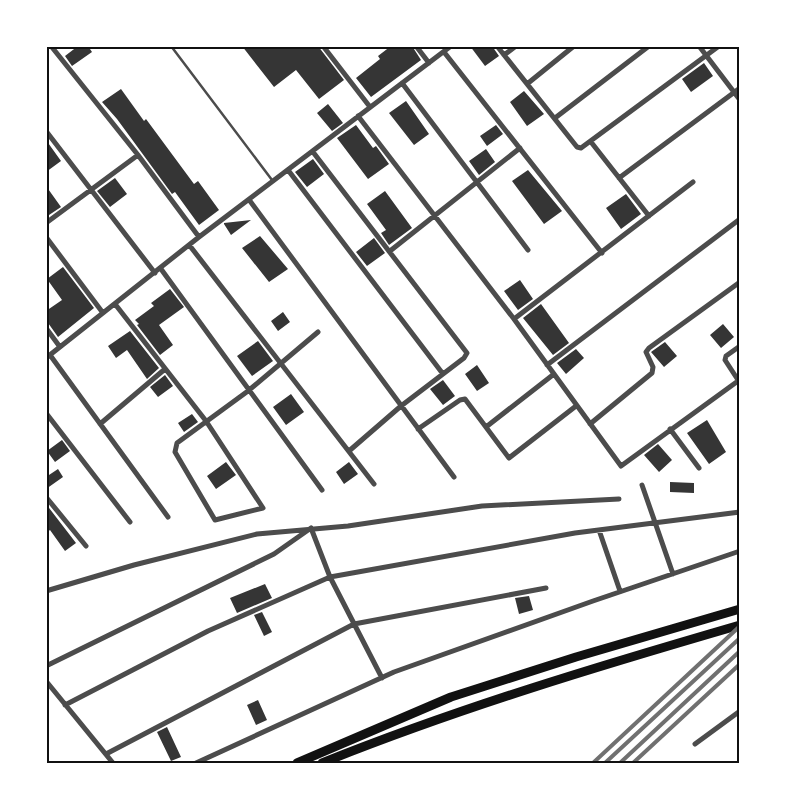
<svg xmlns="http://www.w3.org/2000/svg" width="786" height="809" viewBox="0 0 786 809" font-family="'Sofia Sans Condensed',sans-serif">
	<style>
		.building { fill: #353535 }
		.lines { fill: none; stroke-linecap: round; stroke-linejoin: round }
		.service { stroke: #4c4c4c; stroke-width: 2.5 }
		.minor { stroke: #4c4c4c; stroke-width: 5 }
		.trunk { stroke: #111; stroke-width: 9 }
		.rail { stroke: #707070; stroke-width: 4 }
		.neatline { fill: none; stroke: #111; stroke-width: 2 }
	</style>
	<rect width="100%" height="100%" fill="#fff"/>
	<path class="building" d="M78,46H88L92,52L72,66L65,56Z
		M242,46H318L344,80L319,99L296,70L274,87Z
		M391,46H412L421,60L371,97L356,78L380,59L378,56Z
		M470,46H492L499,56L485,66Z
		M704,63L713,76L691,92L682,79Z
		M121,89L144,121L146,119L194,184L198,181L219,210L199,225L175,192L172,194L117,119L102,102Z
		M524,91L544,114L527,126L510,102Z
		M406,101L429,134L414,145L389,113Z
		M328,104L343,123L332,131L317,113Z
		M356,125L373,148L376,146L389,164L368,179L337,138Z
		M496,125L503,134L487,146L480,136Z
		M46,140L61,161L46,172Z
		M486,149L495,162L479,175L469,161Z
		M313,159L324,174L307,187L295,172Z
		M528,170L562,211L544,224L512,181Z
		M115,178L127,194L110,207L97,191Z
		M46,186L61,207L46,217Z
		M385,191L412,228L389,245L381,233L386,230L367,204Z
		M626,194L641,214L621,229L606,208Z
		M251,220L231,235L224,224V223Z
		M260,236L288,269L269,282L242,248Z
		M374,238L385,253L367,266L356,252Z
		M63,267L94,308L58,337L46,320V311L62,300L47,279Z
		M520,280L533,299L518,310L504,291Z
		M170,289L184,307L159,325L173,345L160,355L137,325L139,324L135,320L154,306L151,303Z
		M541,304L569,343L553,355L523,318Z
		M283,312L290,322L278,331L271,321Z
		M723,324L734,337L721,348L710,335Z
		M130,331L159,368L147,379L127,350L116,358L108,346Z
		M258,341L273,361L252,376L237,356Z
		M665,342L677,356L664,367L651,352Z
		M576,349L584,358L566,374L557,363Z
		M477,365L489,383L477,391L465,374Z
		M165,375L173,386L158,397L150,387Z
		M443,380L455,396L443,405L430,389Z
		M291,394L304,412L286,425L273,407Z
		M192,414L198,422L184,432L178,423Z
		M707,420L726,452L709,464L687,433Z
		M62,440L70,451L55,462L47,451Z
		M658,444L672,460L659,472L644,455Z
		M226,462L236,475L216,489L207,476Z
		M349,462L358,474L344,484L336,472Z
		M58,469L63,477L46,489V477Z
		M670,482L694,483V493L670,492Z
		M46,504L76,543L65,551L50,530L46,533Z
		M265,584L272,598L237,613L230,598Z
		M529,596L533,610L519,614L515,598Z
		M262,612L272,632L264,636L254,615Z
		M258,700L267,720L256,725L247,705Z
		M167,727L181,757L171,761L157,732Z"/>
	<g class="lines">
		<path class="service" d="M171,46L272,180"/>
		<path class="minor" d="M51,46L138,155L199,237
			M323,46L370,107
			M416,46L429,63
			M497,46L577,147L581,148L719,46
			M699,46L740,100
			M444,52L602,253
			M504,55L516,46
			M402,83L528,250
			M527,84L574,46
			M358,116L514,319L621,466L738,381
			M555,118L649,46
			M46,131L155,273
			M591,142L649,216
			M313,152L467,353L464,358L401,406L349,451
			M288,170L443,374
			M619,178L740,88
			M250,201L454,477
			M46,223L138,155
			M46,237L103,313
			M190,246L374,484
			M390,251L520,148
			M161,269L322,490
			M115,304L206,421L263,508L215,520L175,452L177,443L248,391L318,332
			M514,319L693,182
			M46,328L60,347
			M740,346L726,356L725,360L740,383
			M50,355L168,517
			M46,358L199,237L451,46
			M547,365L740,219
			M46,413L130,522
			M100,424L165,369
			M590,424L652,373L653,367L646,352L649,348L740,282
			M486,427L554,374
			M418,429L460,400L465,399L509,458L576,406
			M670,429L699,468
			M642,485L673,574
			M46,497L86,546
			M599,530L620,591
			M46,591L134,565L257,534L348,526L482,506L619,499
			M46,666L274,554L311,528L330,577L382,678
			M46,681L113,763
			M65,705L208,631L330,577L575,533L740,512
			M695,744L740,711
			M106,754L354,624L546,588
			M196,763L394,672L593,601L740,551"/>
		<path class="trunk" d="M297,763L451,697L576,657L740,609
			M322,763C459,708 599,666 740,625"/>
		<path class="rail" d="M593,763L740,626
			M605,763L740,638
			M620,763L740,651
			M633,763L740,664"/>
	</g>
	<rect width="786" height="809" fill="none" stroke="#ffffff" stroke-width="95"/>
	<rect x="48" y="48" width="690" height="714" class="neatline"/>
</svg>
